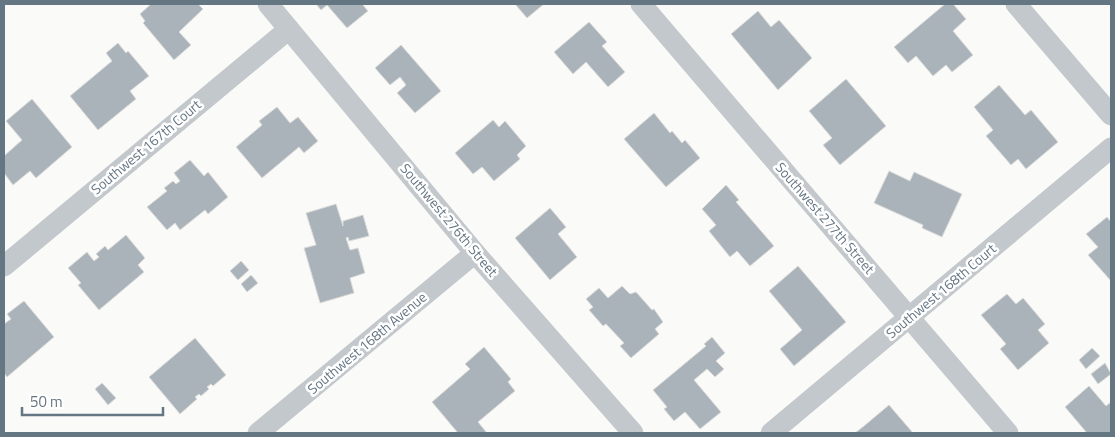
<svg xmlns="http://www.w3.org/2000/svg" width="1115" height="437" viewBox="0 0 1115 437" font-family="'Titillium Web',sans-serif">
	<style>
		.building { fill: #aab3b9; stroke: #dcdcda }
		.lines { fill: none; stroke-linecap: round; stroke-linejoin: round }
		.minor { stroke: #c3c8cc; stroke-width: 21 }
		.labels { text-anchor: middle; stroke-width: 5; stroke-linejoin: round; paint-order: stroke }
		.street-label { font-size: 14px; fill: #657683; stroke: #fff }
	</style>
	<rect width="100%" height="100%" fill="#fafaf8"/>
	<path class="building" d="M151,4H198L203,9L179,32L191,45L174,60L143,23L145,21L140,14Z
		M316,4H362L368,11L347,28L327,5L321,10Z
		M515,4H544L527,18Z
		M945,4H953L966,19L953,31L973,55L952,72L946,65L933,76L916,56L908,63L894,47Z
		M758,11L771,27L779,20L812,58L778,90L731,34Z
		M589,22L607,42L602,46L625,72L608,87L586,62L573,74L554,52Z
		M118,43L126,53L128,51L149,76L130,91L136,99L98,130L70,96L112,61L106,53Z
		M401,45L441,91L415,113L397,93L406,85L400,77L390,85L375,68Z
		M846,79L886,126L840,165L823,145L832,138L809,111Z
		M999,85L1025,115L1031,110L1058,142L1026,169L1018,159L1011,165L998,150L986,136L993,130L974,107Z
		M32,99L72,147L36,178L30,171L13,185L4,173V156L22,140L6,121Z
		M277,107L290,123L298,117L318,141L304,153L299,147L262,178L236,147L262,125L259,121Z
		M654,113L670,133L672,131L682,143L685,140L700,158L666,187L624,139Z
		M493,120L499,127L505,121L526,146L517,155L520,159L494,181L482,167L473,174L455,153Z
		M190,160L204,176L208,172L228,197L208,214L205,210L180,230L175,223L167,230L147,207L167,191L164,188L173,181L176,184L180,181L174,173Z
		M889,171L910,181L914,172L962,194L942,237L922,228L923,225L874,203Z
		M726,185L739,200L736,202L774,246L750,266L737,251L730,257L709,231L716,225L702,209Z
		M336,204L343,226V221L363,215L369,236L349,241L348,237L346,238L350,250L358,248L365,273L350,278L354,293L320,303L304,248L316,245L306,213Z
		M550,208L566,227L558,234L577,257L550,280L515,238Z
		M1107,217L1111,222V281L1088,255L1098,247L1086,234Z
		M126,235L145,258L138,265L144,272L99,310L78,285L81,283L68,268L87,252L94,261L99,257L96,254L105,246L108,250Z
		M241,261L249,270L238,280L230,271Z
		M798,266L846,322L794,366L780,349L802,330L769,291Z
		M251,275L258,283L247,292L241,284Z
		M622,286L630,294L636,292L652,310L654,309L663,322L655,329L659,334L631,358L620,346L624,343L606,324L603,326L589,310L593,307L586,299L599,288L608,298Z
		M1007,294L1016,304L1023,298L1045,324L1038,330L1049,343L1018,370L1000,349L1006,344L981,315Z
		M24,301L54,337L7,377L4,373V324L11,319L7,314Z
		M712,337L725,353L716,361L724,369L715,377L707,369L694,380L721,412L700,429L685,412L674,421L664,409L667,407L653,390L706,346L704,344Z
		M195,338L226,375L213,386L211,384L207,387L209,389L201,396L199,394L195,397L197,399L180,414L149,377Z
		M484,347L511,379L508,382L515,391L478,422L487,433H458L432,402L470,369L465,364Z
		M1092,348L1100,356L1086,369L1079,360Z
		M1105,363L1111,374L1098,384L1091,374Z
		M102,383L116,398L108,405L95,389Z
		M1089,386L1106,406L1111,402V433H1087L1065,407Z
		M889,405L913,433H855L864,426Z"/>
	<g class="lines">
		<path class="minor" d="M268,4L475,253L633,433
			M641,4L1008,433
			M1016,4L1111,115
			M4,266L289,29
			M258,433L475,253
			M771,433L1111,148"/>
	</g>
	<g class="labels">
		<g class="street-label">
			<text transform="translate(146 147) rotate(-40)" y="5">Southwest 167th Court</text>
			<text transform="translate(825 218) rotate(49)" y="5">Southwest 277th Street</text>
			<text transform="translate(449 220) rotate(50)" y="5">Southwest 276th Street</text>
			<text transform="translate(941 291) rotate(-40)" y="5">Southwest 168th Court</text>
			<text transform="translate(367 343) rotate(-40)" y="5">Southwest 168th Avenue</text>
		</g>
	</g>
	<rect width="1115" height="437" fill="none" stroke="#657683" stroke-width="10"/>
	<path d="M22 407v8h141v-8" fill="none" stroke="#657683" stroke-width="2.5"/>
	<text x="30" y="407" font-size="15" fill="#657683" stroke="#ffffff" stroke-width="4" paint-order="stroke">50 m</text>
</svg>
